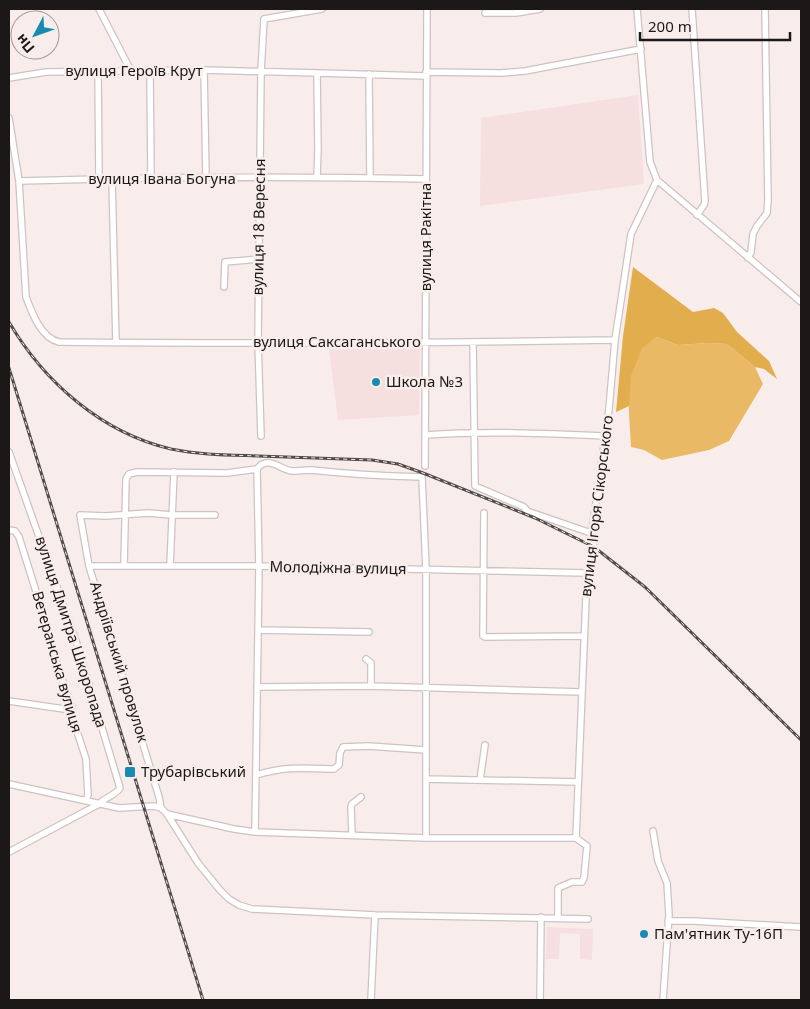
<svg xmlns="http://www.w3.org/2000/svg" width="810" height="1009" viewBox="0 0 810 1009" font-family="'Noto Sans',sans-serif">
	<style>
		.built { fill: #f5dfdf }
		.green { fill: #eab966 }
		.forest { fill: #e2ad4c }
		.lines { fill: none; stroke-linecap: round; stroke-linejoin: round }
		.street-casing { stroke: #cec2c2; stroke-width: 8 }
		.street { stroke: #fff; stroke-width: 5.5 }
		.rail-casing { stroke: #514c4b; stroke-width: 3 }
		.rail { stroke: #f9edec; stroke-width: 1; stroke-dasharray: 4; stroke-linecap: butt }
		.poi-dot { fill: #178cb0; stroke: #f9edec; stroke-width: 2 }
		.labels { text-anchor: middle; stroke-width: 5; stroke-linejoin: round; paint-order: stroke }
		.street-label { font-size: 15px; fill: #1c1818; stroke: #f9edec }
		.poi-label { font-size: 15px; fill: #1c1818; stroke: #f9edec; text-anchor: start }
	</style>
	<rect width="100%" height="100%" fill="#f9edec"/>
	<path class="built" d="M638,95L644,184L480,206L481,118Z
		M329,349H420L419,415L338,420Z
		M547,927L593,929L592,960L580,959V934L560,933L559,959H546Z"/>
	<path class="green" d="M657,337L678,345L708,343L727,344L755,367L763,384L729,441L709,450L662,460L644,450L631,447C630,416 623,377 641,349C644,345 652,341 657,337Z"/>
	<path class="forest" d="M633,267L693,312L714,308L723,313L737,332L769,361L777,379L764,369L755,367L727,344L708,343L678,345L657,337L642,348L631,376L629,406L616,412L623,336Z"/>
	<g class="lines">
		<g class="street-casing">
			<path id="street" d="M99,9L131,71
				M637,9L650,162L657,180L801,302
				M692,9L705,201L704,205L697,215
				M485,13H516L540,9
				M204,70L206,178
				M98,71L99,179
				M150,72L151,178
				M426,72L501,73L525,71L641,49
				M317,73L318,149L317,177
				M369,74L370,178
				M9,78L46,72L204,70L426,76
				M9,118L19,181L26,297C32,313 41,338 59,342C244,344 430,343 615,340
				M112,178L116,343
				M19,181C154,177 290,176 426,179
				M748,258L751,252L753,234L757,226L767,213L768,200L765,9
				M224,287L225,262L259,259
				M473,342L475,486L524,507L527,511L588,532L592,531
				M425,435C486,431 543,433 605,436
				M261,436L258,342L261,72L264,19L322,9
				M9,452L76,641L120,788C115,796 105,797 99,804L9,852
				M425,466L427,9
				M484,513L483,636L485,637L584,636
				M9,530L15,531L19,537L44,617L47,637L72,707L71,713L86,759L88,795L86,801
				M89,566H259L587,573
				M124,566L126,479L129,474L137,472L227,473L257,469C268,455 279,469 292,471C298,471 305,470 311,470C348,474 385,476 422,477L426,569V838
				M170,566L174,472
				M258,630L369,632
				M366,659L371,663V686
				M257,687L371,686L582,692
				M9,701L71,710
				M256,775C285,766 305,768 334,769L339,765L340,753L343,747L368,746L426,750
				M426,779L578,782
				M480,780L485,745
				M9,784L119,808L154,806L161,808L167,814L198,863L220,890L229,899L239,905L252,909L375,915L588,919
				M161,808L159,797L89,566L80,515L106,516L148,513L172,515H215
				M167,814L234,829L255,832L426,838H576L587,846L584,878L582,882H572L558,888V917
				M653,831L658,861L667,883L669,915L663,1000
				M255,832L259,566L257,469
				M352,835L351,807L352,804L361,797
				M576,838L587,573C594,556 595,548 592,531L609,409L615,340L631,234L657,180
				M668,921H693L801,927
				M371,1000L375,915
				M540,1000L541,917"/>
		</g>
		<use href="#street" class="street"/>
		<g class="rail-casing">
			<path id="rail" d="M9,322C44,382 102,433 171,449C200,455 229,455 258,456C296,457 334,459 372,460L398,464L423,473L535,518L594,547L645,587L801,740
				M9,368L203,1000"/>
		</g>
		<use href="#rail" class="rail"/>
	</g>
	<g class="poi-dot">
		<circle cx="376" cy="382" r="5"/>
		<rect x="124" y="766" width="12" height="12" rx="2.5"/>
		<circle cx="644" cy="934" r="5"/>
	</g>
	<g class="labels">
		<g class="street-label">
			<text x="134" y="76">вулиця Героїв Крут</text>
			<text x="162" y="184">вулиця Івана Богуна</text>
			<text transform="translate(259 227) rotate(-89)" y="5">вулиця 18 Вересня</text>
			<text transform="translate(426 237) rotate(-90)" y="5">вулиця Ракітна</text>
			<text x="337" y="347">вулиця Саксаганського</text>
			<text transform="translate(597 506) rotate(-83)" y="5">вулиця Ігоря Сікорського</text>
			<text transform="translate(338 568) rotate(1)" y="5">Молодіжна вулиця</text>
			<text transform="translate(71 632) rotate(72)" y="5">вулиця Дмитра Шкоропада</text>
			<text transform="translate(57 662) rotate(74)" y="5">Ветеранська вулиця</text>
			<text transform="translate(119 662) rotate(73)" y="5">Андріївський провулок</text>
		</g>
		<g class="poi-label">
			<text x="386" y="387">Школа №3</text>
			<text x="141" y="777">Трубарівський</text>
			<text x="654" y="939">Пам'ятник Ту-16П</text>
		</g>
	</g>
	<rect width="810" height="1009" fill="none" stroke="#1c1818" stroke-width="20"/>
	<g transform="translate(35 35) rotate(229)"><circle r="24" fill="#f9edec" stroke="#a19897"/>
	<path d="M0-4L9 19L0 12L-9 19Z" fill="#178cb0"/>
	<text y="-8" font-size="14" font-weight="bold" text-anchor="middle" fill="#1c1818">Пн</text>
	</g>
	<path d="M640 32v8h150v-8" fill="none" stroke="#1c1818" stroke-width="2.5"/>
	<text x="648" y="32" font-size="15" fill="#1c1818" stroke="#f9edec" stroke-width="4" paint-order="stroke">200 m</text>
</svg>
